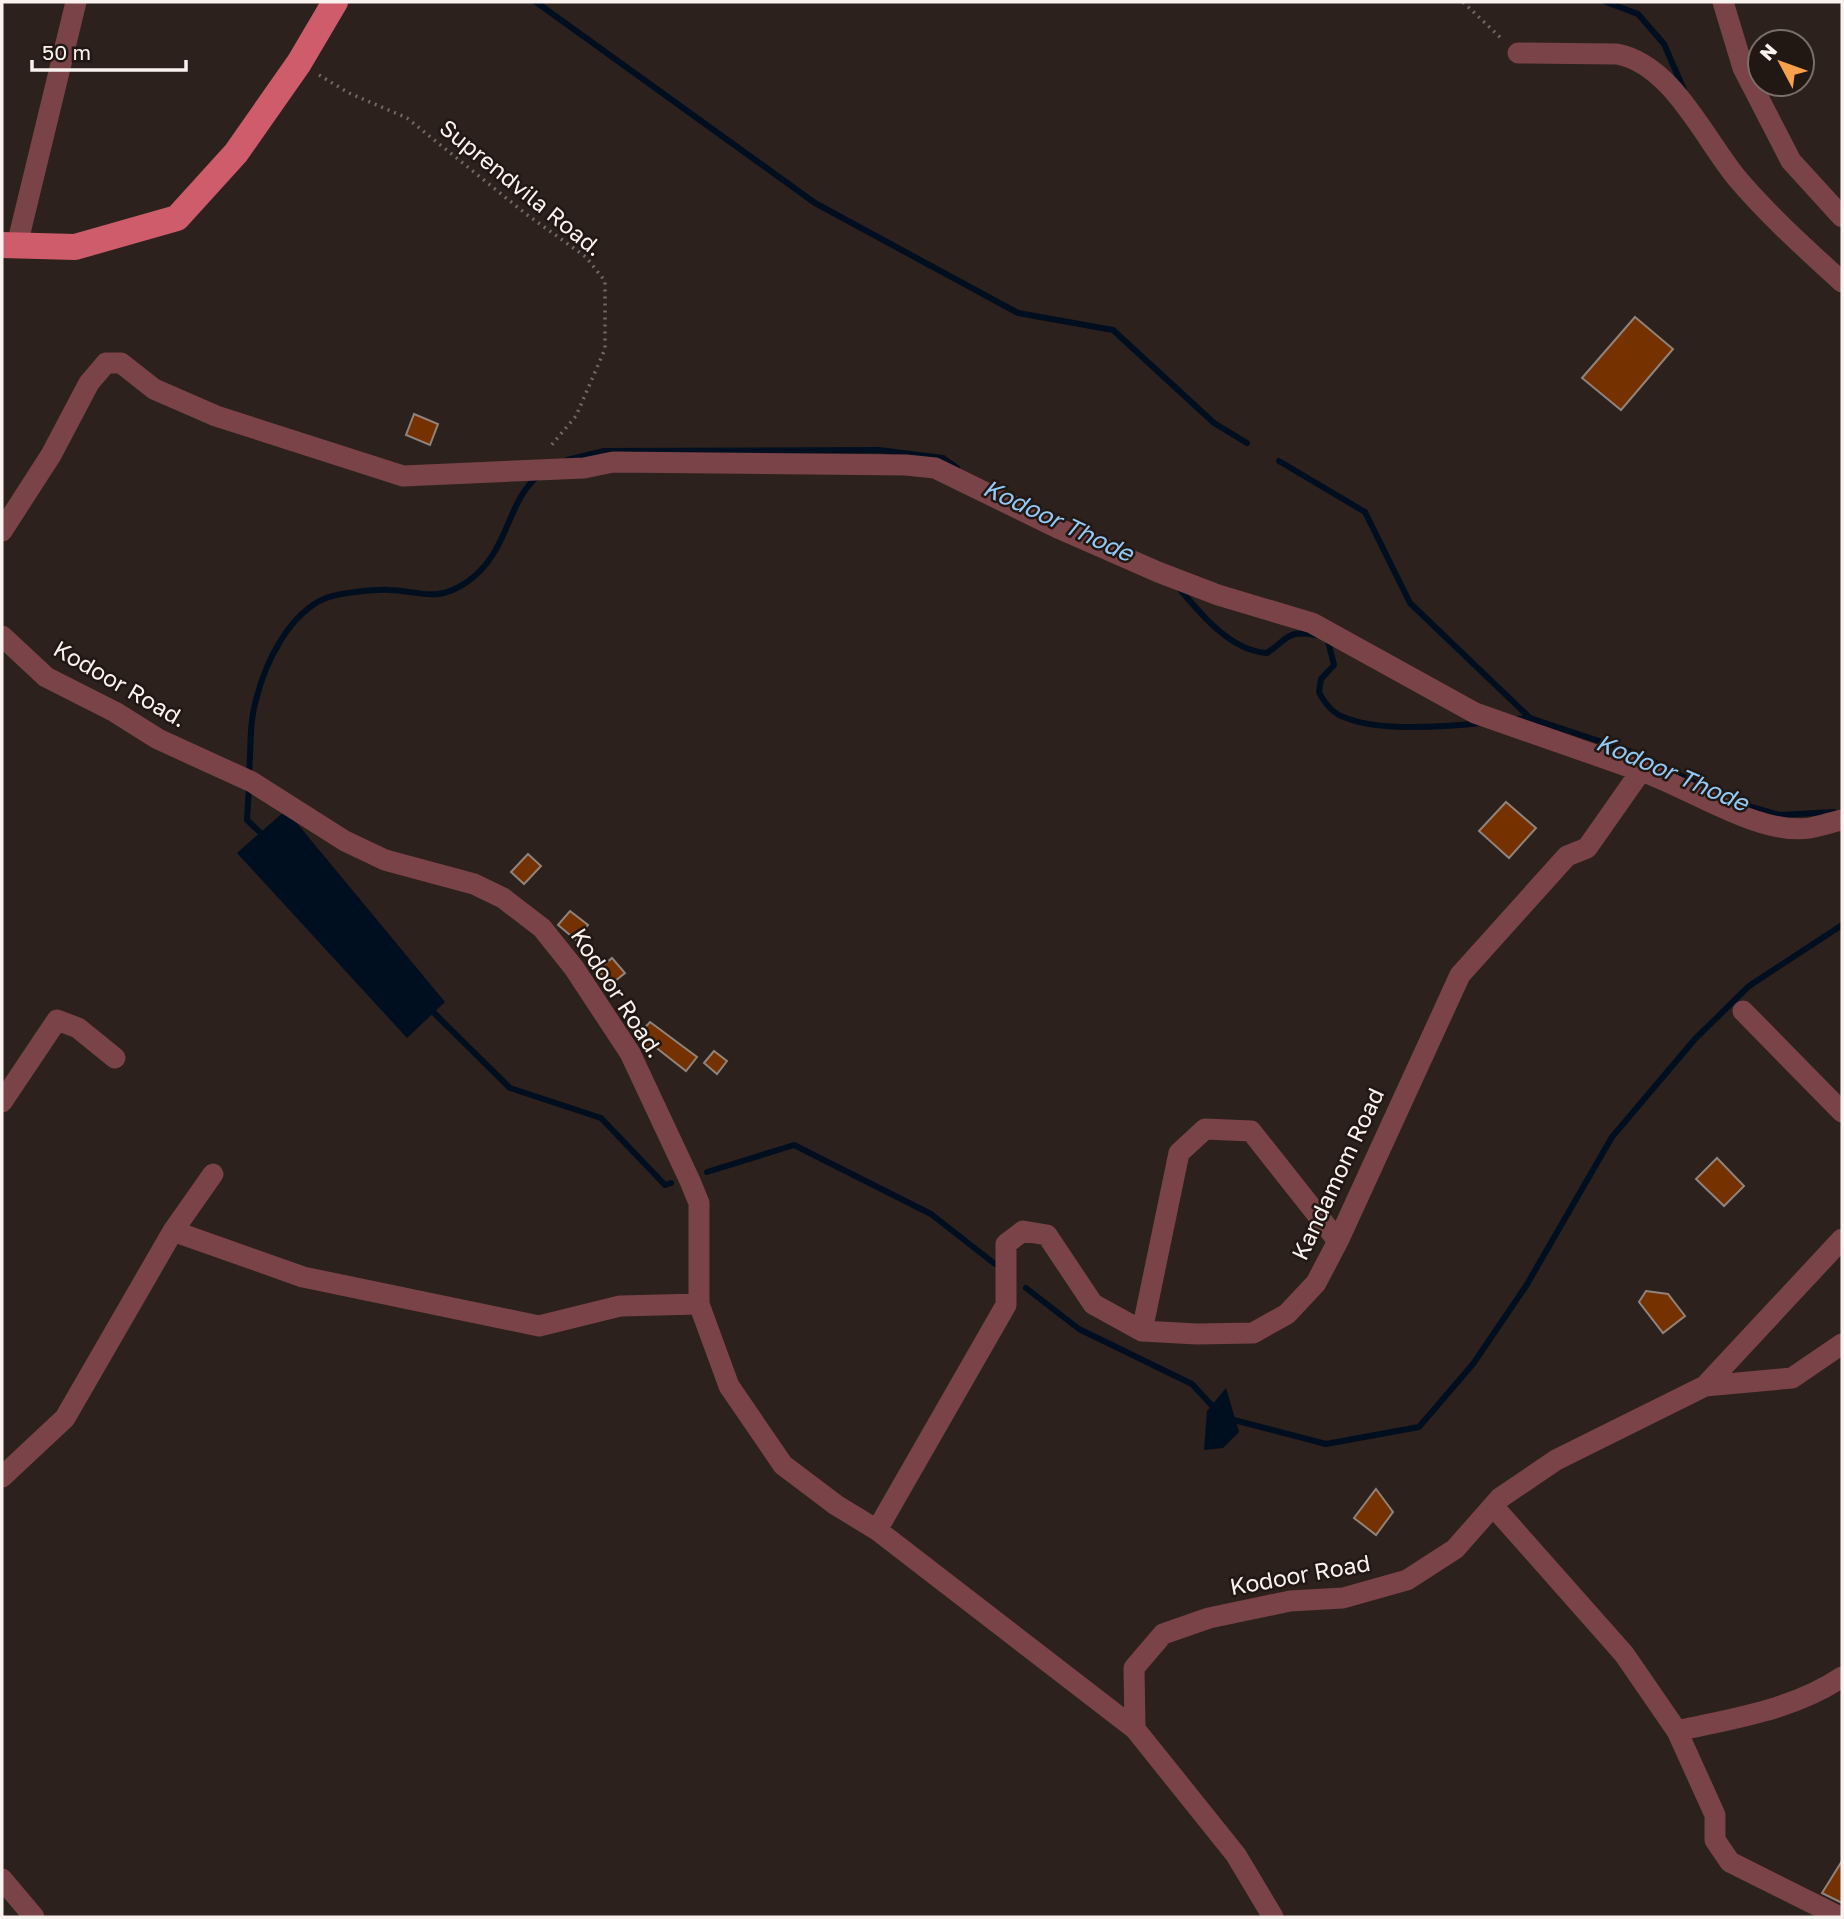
<svg xmlns="http://www.w3.org/2000/svg" width="1844" height="1919" viewBox="0 0 1844 1919" font-family="'Golos Text',sans-serif">
	<style>
		.water { fill: #000f1f }
		.lines { fill: none; stroke-linecap: round; stroke-linejoin: round }
		.stream { stroke: #000f1f; stroke-width: 6 }
		.building { fill: #753100; stroke: #90837c; stroke-width: 2 }
		.path { stroke: #736964; stroke-width: 3.5; stroke-dasharray: 2 5; stroke-linecap: butt }
		.minor { stroke: #7a4348; stroke-width: 21 }
		.major { stroke: #cf5c6a; stroke-width: 26 }
		.labels { text-anchor: middle; stroke-width: 5; stroke-linejoin: round; paint-order: stroke }
		.street-label { font-size: 23px; fill: #faf2ef; stroke: #221813 }
		.water-label { font-size: 24px; font-style: italic; fill: #92c9f5; stroke: #221813 }
	</style>
	<rect width="100%" height="100%" fill="#2c211c"/>
	<path class="water" d="M286,810L445,1002L407,1038L237,853Z
		M1226,1388L1239,1432L1223,1448L1204,1450L1207,1411Z"/>
	<g class="lines">
		<path class="stream" d="M536,2L815,203L1018,313L1113,330L1214,423L1247,443
			M1606,2L1638,14L1664,44L1684,90
			M567,460L604,451L879,450L943,458L957,468
			M1279,461L1365,512L1410,603L1530,718
			M1178,587C1200,613 1230,651 1267,653C1289,638 1286,630 1316,635
			M1328,641L1334,665L1321,679L1319,692C1325,704 1333,714 1346,718C1382,732 1444,727 1482,723
			M1517,719L1530,718L1638,754L1709,790
			M249,775C251,751 249,724 256,700C265,663 289,613 326,598C338,593 377,589 390,590C420,591 437,603 467,582C509,553 506,503 537,477
			M249,786L247,820L265,837
			M1734,802L1780,815L1834,812
			M428,1007L510,1088L601,1118L665,1185L671,1183
			M707,1172L794,1145L931,1214L995,1264
			M1026,1288L1079,1329L1192,1384L1216,1410
			M1230,1419L1326,1444L1419,1427L1473,1364L1526,1286L1612,1137L1695,1039L1749,986L1842,925"/>
	</g>
	<path class="building" d="M1635,317L1673,349L1621,410L1582,378Z
		M414,414L438,424L430,445L406,435Z
		M1506,802L1536,828L1509,858L1479,831Z
		M528,854L541,866L524,884L511,872Z
		M570,911L588,925L576,940L558,925Z
		M612,958L625,973L610,985L598,970Z
		M650,1022L697,1057L686,1071L654,1046L650,1050L636,1037Z
		M714,1051L727,1061L717,1074L704,1063Z
		M1717,1158L1744,1186L1724,1206L1696,1179Z
		M1646,1291L1668,1294L1685,1316L1663,1333L1639,1302Z
		M1376,1489L1393,1512L1376,1535L1354,1518Z
		M1842,1861V1903L1822,1893Z"/>
	<g class="lines">
		<path class="path" d="M1463,2L1503,40
			M319,75L349,93L407,118L526,214L586,257L605,281V349L576,416L549,448"/>
		<path class="minor" d="M1723,2L1743,68L1791,161L1842,217
			M1518,53L1617,54C1671,64 1703,136 1736,177C1768,215 1806,249 1842,282
			M17,245L76,2
			M2,531L51,455L89,383L106,363H121L154,389L216,416L403,476L584,468L613,462L906,465L935,468L1060,529L1158,572L1218,595L1312,623L1475,713L1641,771
			M2,636L46,677L115,712L158,739L252,782L345,841L385,860L474,884L503,898L542,928L574,968L630,1053L690,1181L699,1203V1304L729,1386L783,1465L836,1505L877,1530L1135,1729
			M1743,1011L1842,1112
			M2,1102L57,1020L78,1028L115,1058
			M173,1231L303,1277L539,1326L620,1306L699,1304
			M1142,1331L1179,1153L1205,1129L1251,1131L1338,1241
			M1705,1386L1842,1239
			M2,1477L65,1418L173,1231L213,1174
			M1493,1506L1624,1654L1677,1731L1715,1815V1840L1730,1862L1840,1917
			M877,1530L1006,1305V1244L1023,1231L1047,1235L1093,1304L1142,1331L1197,1334L1253,1333L1287,1314L1316,1283L1338,1241L1460,975L1567,856L1587,848L1641,771C1691,788 1759,836 1810,828C1821,826 1832,822 1842,820
			M1677,1731C1734,1718 1793,1710 1842,1677
			M2,1879L34,1917
			M1273,1917L1236,1855L1135,1729L1134,1668L1163,1634L1209,1618L1290,1601L1343,1598L1407,1580L1455,1549L1500,1498L1556,1460L1705,1386L1792,1378L1842,1344"/>
		<path class="major" d="M2,245L75,247L177,218L236,153L299,63L335,2"/>
	</g>
	<g class="labels">
		<g class="street-label">
			<text transform="translate(521 188) rotate(39)" y="8">Suprendvila Road.</text>
			<text transform="translate(120 684) rotate(30)" y="8">Kodoor Road.</text>
			<text transform="translate(617 993) rotate(57)" y="8">Kodoor Road.</text>
			<text transform="translate(1338 1174) rotate(-65)" y="8">Kandamom Road</text>
			<text transform="translate(1300 1575) rotate(-10)" y="8">Kodoor Road</text>
		</g>
		<g class="water-label">
			<text transform="translate(1058 521) rotate(25)" y="8">Kodoor Thode</text>
			<text transform="translate(1672 773) rotate(23)" y="8">Kodoor Thode</text>
		</g>
	</g>
	<rect width="1844" height="1919" fill="none" stroke="#faf2ef" stroke-width="7"/>
	<g transform="translate(1781 63) rotate(311)"><circle r="33" fill="#221813" stroke="#786f6b" stroke-width="2"/>
	<path d="M0-5L12 26L0 18L-12 26Z" fill="#f9a04c"/>
	<text y="-10" font-size="19" font-weight="bold" text-anchor="middle" fill="#faf2ef">N</text>
	</g>
	<path d="M32 60v10h154v-10" fill="none" stroke="#faf2ef" stroke-width="3.5"/>
	<text x="42" y="60" font-size="21" fill="#faf2ef" stroke="#221813" stroke-width="5" paint-order="stroke">50 m</text>
</svg>
